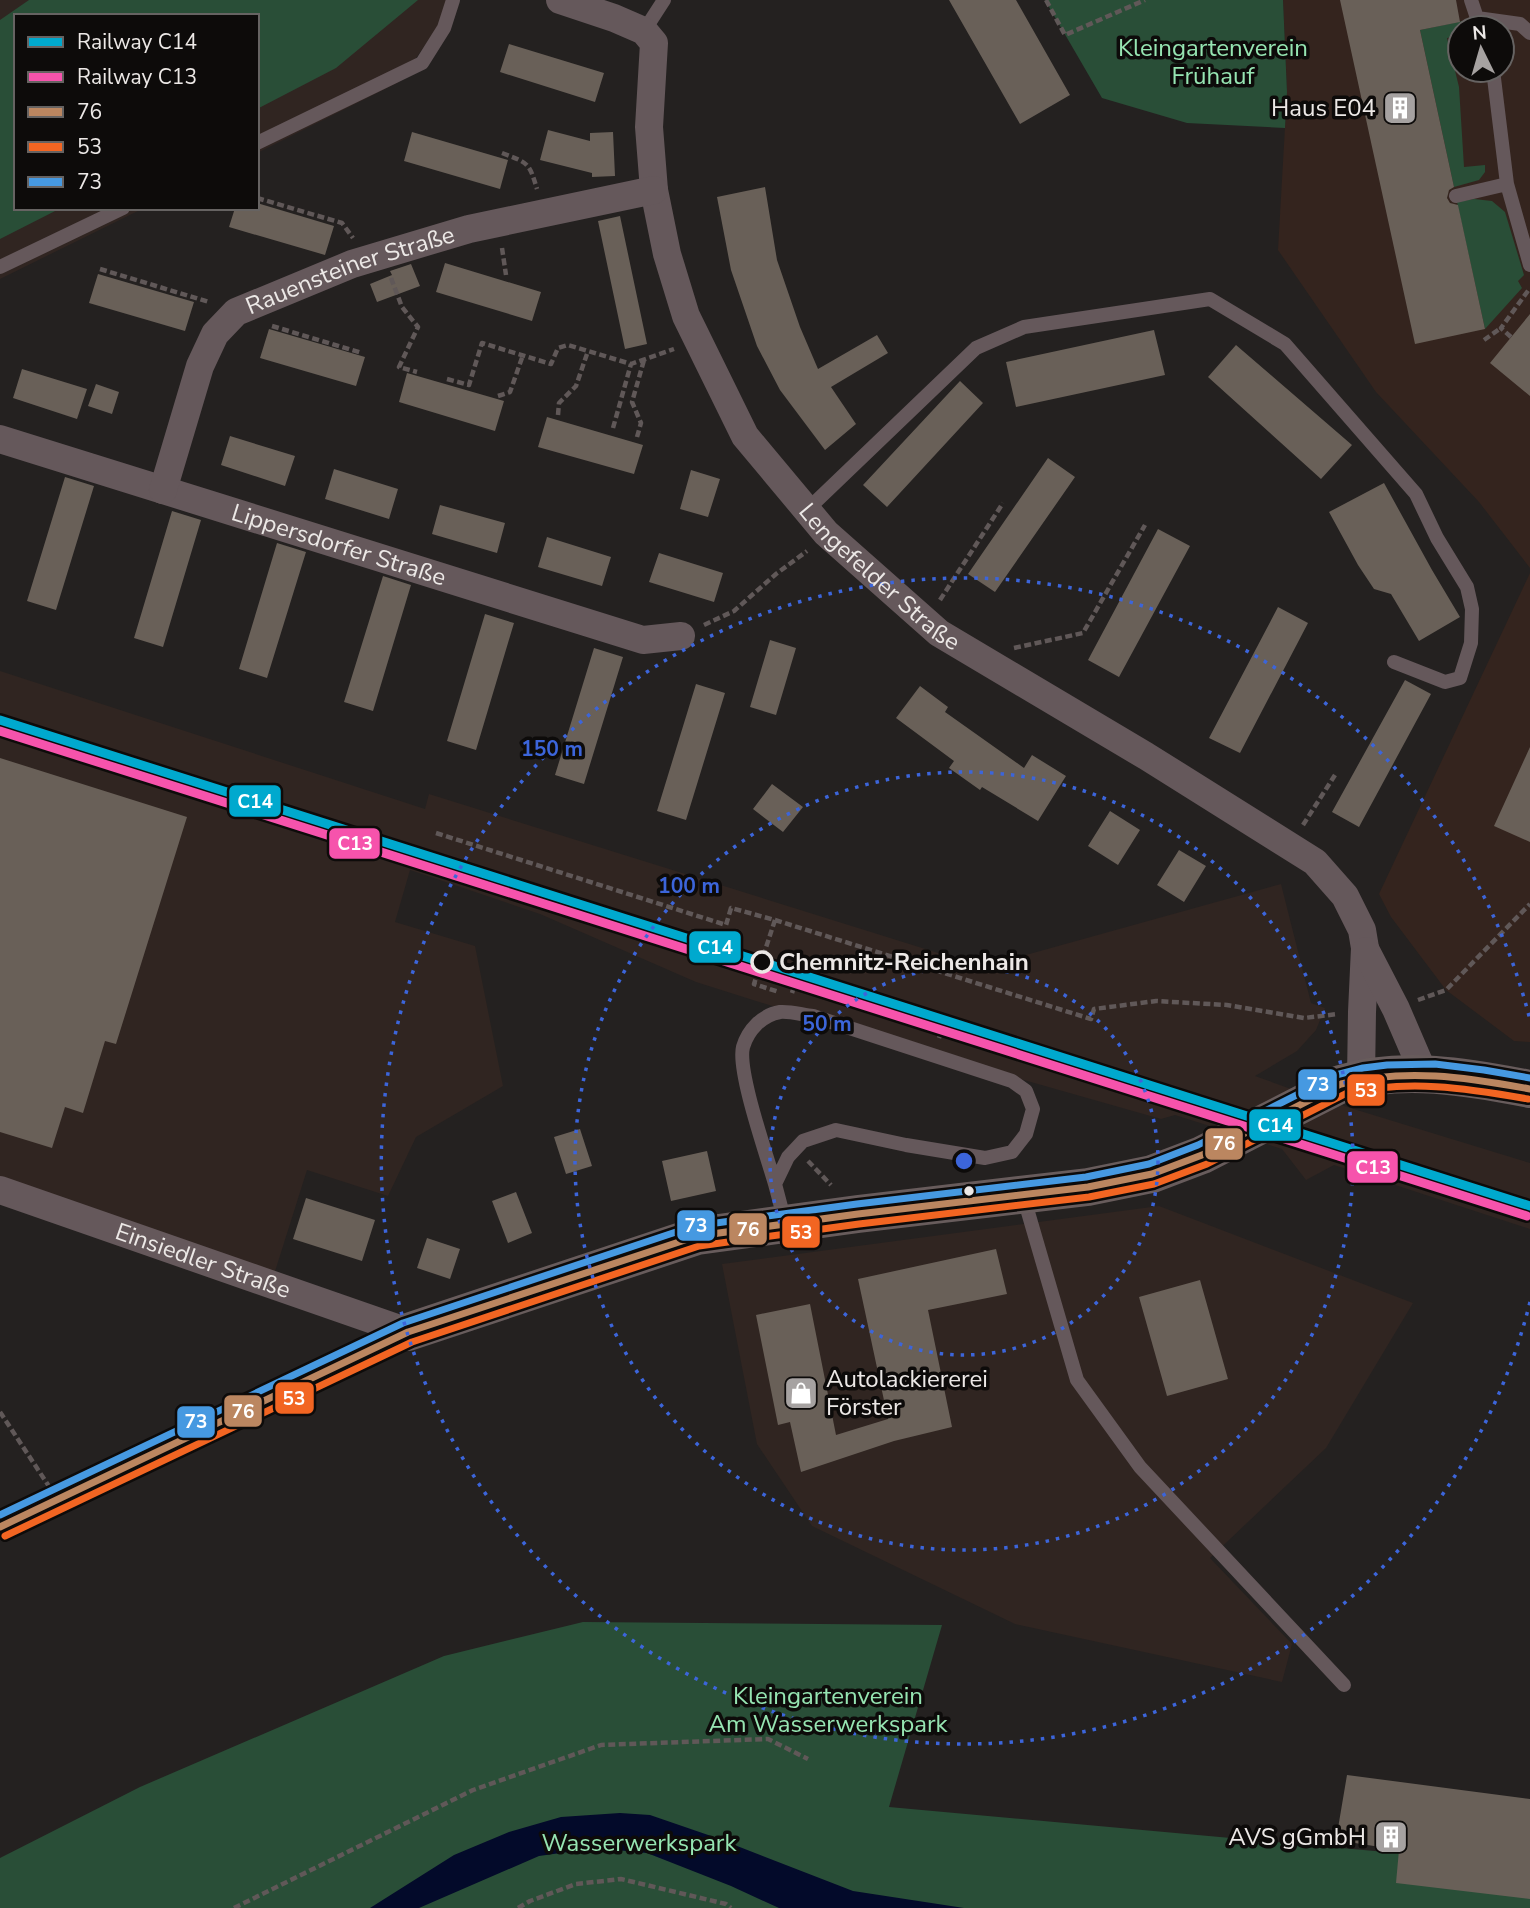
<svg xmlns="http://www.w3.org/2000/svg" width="1530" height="1908" viewBox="0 0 1530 1908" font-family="'Nunito Sans',sans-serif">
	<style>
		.built { fill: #302521 }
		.education { fill: #34241e; fill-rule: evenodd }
		.green { fill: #294e37 }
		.water { fill: #030a2a }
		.building { fill: #696058 }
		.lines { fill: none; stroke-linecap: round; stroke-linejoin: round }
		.path { stroke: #605858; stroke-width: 4.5; stroke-dasharray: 7 3.5; stroke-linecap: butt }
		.service { stroke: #65585b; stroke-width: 14 }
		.minor { stroke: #65585b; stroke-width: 28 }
		.secondary { stroke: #685c5c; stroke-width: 38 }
		.bus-1-casing { stroke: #0d0b0a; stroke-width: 12 }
		.bus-2-casing { stroke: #0d0b0a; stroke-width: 12 }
		.bus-3-casing { stroke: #0d0b0a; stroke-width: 12 }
		.bus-1 { stroke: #bb8660; stroke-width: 7 }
		.bus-2 { stroke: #f26522; stroke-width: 7 }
		.bus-3 { stroke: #4699e1; stroke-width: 7 }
		.rail-1-casing { stroke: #0d0b0a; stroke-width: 14 }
		.rail-2-casing { stroke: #0d0b0a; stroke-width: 14 }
		.rail-1 { stroke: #00a9ce; stroke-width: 9 }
		.rail-2 { stroke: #f653ac; stroke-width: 9 }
		.ring { fill: none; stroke: #3c65da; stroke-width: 3.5; stroke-dasharray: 3.5 7 }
		.stop-dot { fill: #0d0b0a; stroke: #ece8e6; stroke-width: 3.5 }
		.bus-dot { fill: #ece8e6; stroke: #0d0b0a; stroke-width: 2.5 }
		.labels { text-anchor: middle; stroke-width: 7; stroke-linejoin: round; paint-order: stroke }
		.park-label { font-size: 24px; fill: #96e5b2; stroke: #0d0b0a }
		.poi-label { font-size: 24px; fill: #ece8e6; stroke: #0d0b0a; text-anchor: end }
		.street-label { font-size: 24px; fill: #ece8e6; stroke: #0d0b0a }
		.stop-label { font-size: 24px; font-weight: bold; fill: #ece8e6; stroke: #0d0b0a; text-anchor: start }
		.centre { fill: #3c65da; stroke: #0d0b0a; stroke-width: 3.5 }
		.ring-label { font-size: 21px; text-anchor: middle; font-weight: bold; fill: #3c65da; stroke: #0d0b0a; stroke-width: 7; stroke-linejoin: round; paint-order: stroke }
		.line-badge { stroke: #0d0b0a; stroke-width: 2.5 }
		.badge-label { font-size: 19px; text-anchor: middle; font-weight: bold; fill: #fff }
	</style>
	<rect width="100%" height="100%" fill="#242120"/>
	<path class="built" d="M0,0H457L399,82L257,153V16H16V208H144L0,279Z
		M0,671L425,809L429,794L983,967L1281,884L1311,1003L1325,1008L1316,1030L1297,1051L1255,1076L1308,1095L1530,1163V1229L1334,1165L1306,1180L1282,1149L1175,1115L1161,1119L842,1028L696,982L540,914L410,870L395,922L475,946L503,1086L416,1137L388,1196L307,1170L272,1281L0,1188Z
		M1159,1206L1413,1303L1326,1448L1210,1558L1292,1644L1282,1682L1015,1624L812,1526L757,1444L722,1264Z"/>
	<path class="education" d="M1283,0H1530V568L1479,502L1376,392L1278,250L1287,92ZM1460,28H1502V70H1460Z
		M1530,573V1042L1514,1041L1446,990L1391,917L1379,894Z"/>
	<path class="green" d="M29,0H418L336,68L257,109V16H16V208H61L0,239V20Z
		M1045,0H1283L1287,92L1285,128L1187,123L1102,98Z
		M1463,21L1465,28H1460V36L1447,38L1459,87L1464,167L1485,165V172L1479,180L1454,187L1420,30Z
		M1474,199L1492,201L1505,212L1524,275L1518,281L1522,288L1485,329L1457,202Z
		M583,1622L942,1625L889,1807L1530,1865V1908H0V1858L140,1787L444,1656Z"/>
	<path class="water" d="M620,1813L650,1815L714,1837L853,1891L964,1908H779L731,1886L647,1853L596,1848L539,1856L419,1908H370L454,1855L509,1832L561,1817Z"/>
	<path class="building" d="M949,0H1016L1070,95L1020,124Z
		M1340,0H1456L1460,22L1420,30L1454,187L1449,190L1447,198L1450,203L1458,205L1485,329L1415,344Z
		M509,44L604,73L595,102L500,72Z
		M548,130L590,141V133L613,132L615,176L592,177V173L540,160Z
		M412,132L508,160L500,189L404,161Z
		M765,187L777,260L800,327L818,369L877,335L888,353L831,387L856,424L825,450L780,390L757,346L731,270L717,197Z
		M257,203L334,226L325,255L229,227L235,208H257Z
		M620,216L647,344L625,349L598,221Z
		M445,263L541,292L532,321L436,292Z
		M411,264L420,286L377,302L370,284L392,275L390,271Z
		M98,274L194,302L185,331L89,303Z
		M1530,314V396L1490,363Z
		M269,329L365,357L356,386L260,358Z
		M1154,330L1165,375L1016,407L1006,362Z
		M1236,345L1352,445L1321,479L1208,377Z
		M22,369L87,389L77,419L13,398Z
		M407,373L504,401L495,431L399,402Z
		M960,381L983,403L887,507L863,485Z
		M96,384L119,392L112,414L88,406Z
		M547,417L643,445L634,474L538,447Z
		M230,436L295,456L285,486L221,465Z
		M1048,458L1075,477L995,592L968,574Z
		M334,469L398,489L389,519L325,499Z
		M691,470L720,479L708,517L680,509Z
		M65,477L94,486L56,610L27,601Z
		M1384,483L1432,570L1460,617L1419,641L1391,594L1374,589L1358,565L1329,512Z
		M440,505L505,523L497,553L432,534Z
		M172,511L201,520L163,647L134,638Z
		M1158,529L1190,546L1119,677L1088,660Z
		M547,537L611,557L602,586L538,567Z
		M277,543L306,552L267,678L239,669Z
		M659,553L723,573L714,602L649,582Z
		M383,576L411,585L373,711L344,702Z
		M1278,607L1308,623L1240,753L1209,738Z
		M485,614L514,623L476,750L447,741Z
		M770,640L796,648L776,715L750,707Z
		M594,648L623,657L584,784L555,775Z
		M1405,680L1431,694L1359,827L1332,812Z
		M696,684L725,693L686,820L657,811Z
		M920,686L948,707L945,712L1024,768L1032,755L1066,776L1038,821L982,787L980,790L949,768L954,761L896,718Z
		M1530,747V842L1494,826Z
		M0,758L187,817L116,1044L105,1041L83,1113L65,1107L52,1148L0,1132Z
		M772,784L803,807L783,832L753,809Z
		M1110,811L1140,830L1118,865L1088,846Z
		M1179,850L1206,866L1184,902L1157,885Z
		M580,1129L592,1166L566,1174L554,1137Z
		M707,1151L716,1191L671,1201L662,1161Z
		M516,1192L532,1233L508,1243L492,1201Z
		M306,1198L375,1220L362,1261L293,1239Z
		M427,1238L460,1249L450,1279L417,1268Z
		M996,1249L1007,1294L928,1310L952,1427L894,1441L801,1472L790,1422L778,1425L756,1315L810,1304L836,1435L888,1419L858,1279Z
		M1200,1280L1228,1379L1167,1396L1139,1297Z
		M1347,1775L1530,1799V1899L1396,1883L1399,1850L1336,1840Z"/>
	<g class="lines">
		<path class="path" d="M1046,0L1065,35L1145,0
			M502,153C528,163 529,162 537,189
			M257,198L342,223L353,238
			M502,248L506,275
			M100,269L209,302
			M391,278L402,307L418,327L399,367L417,372
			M272,326L362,353
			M1511,337L1501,328L1530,288
			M1484,340L1501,328
			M447,379L469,385L482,343L551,364L558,348L568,345L631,364L674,349
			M498,396L510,392L523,355
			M558,415L559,403L576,386L588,351
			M613,428L631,364
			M637,437L641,423L632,402L644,360
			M940,600L1003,503
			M704,625L734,611L776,574L807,551
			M1014,648L1083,633L1145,525
			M1303,825L1335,775
			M436,833L726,925L731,908L775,920L754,984L779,992
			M775,920L1091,1019L1094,1009L1156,1001L1227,1005L1304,1018L1338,1014
			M792,993L795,983L853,1001
			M1418,1000L1446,990L1530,904
			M853,1003L942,1030L939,1038
			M808,1161L831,1185
			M0,1412L58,1500
			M234,1908L473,1790L601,1745L768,1739L808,1759
			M518,1908L530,1901L576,1884L621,1879L726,1904L731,1908"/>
		<path class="service" d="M1471,0L1477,18L1520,24L1530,33
			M644,31L664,0
			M1493,70L1507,184L1530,265
			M257,143L422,63L444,28L453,0
			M1456,196L1507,184
			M0,267L123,208
			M807,510L976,348L1024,327L1210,299L1285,344L1416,494L1437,538L1467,587L1472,609L1471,643L1460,678L1445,682L1394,662
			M775,1184C767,1156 737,1071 743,1047C748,1030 762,1015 780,1012C790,1011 803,1015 813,1016L1012,1081L1026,1091L1033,1109L1026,1134L1012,1152L985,1158L906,1145L836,1130L803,1141L788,1157L775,1184L785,1222
			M1023,1195L1077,1380L1140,1467L1344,1685"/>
		<g class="minor">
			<path id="s1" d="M560,0L614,18L644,31L654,43L649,127L654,190L667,254L686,316L745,436L826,533L939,633L1146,756L1315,862L1345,896L1362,930L1365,948L1362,1012L1361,1078"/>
			<path id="s2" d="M0,439L643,640L681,636"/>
			<path id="s3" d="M163,490L200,366L215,334L236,312L352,264L469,229L654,190"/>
			<path d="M1366,951L1396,1009L1424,1074"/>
			<path id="s4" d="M0,1190L408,1332"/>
		</g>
		<path class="secondary" d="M408,1332L697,1236L858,1214L1088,1187L1152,1174L1202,1155L1341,1084C1402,1065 1468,1077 1530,1089"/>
		<g class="bus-1-casing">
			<path id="bus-1" d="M0,1527L408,1332L697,1236L858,1214L1088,1187L1152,1174L1202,1155L1341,1084C1406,1068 1465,1077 1530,1089"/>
		</g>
		<g class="bus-2-casing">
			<path id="bus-2" d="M5,1536L412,1342L699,1246L859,1224L1089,1197L1154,1184L1207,1164L1345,1094C1407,1079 1466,1088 1528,1099"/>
		</g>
		<g class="bus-3-casing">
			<path id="bus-3" d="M0,1515L403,1323L694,1226L857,1204L1086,1177L1149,1164L1198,1145L1336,1075L1363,1068L1387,1065L1435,1064L1484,1070L1530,1078"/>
		</g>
		<use href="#bus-1" class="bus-1"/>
		<use href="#bus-2" class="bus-2"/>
		<use href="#bus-3" class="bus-3"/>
		<g class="rail-1-casing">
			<path id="rail-1" d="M0,720L1530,1206"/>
		</g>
		<g class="rail-2-casing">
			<path id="rail-2" d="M0,731L1527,1216"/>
		</g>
		<use href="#rail-1" class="rail-1"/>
		<use href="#rail-2" class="rail-2"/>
	</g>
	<g class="ring">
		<circle cx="964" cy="1161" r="194"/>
		<circle cx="964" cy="1161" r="389"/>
		<path d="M1530 1302A583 583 0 1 1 1530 1020"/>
	</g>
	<defs>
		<g id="building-square" transform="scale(1.75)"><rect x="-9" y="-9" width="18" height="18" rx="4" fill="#a6a2a1" stroke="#0d0b0a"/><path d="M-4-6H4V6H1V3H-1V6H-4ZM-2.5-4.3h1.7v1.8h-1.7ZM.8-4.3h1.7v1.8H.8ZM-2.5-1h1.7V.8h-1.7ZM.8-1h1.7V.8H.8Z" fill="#fff"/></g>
		<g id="shop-square" transform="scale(1.75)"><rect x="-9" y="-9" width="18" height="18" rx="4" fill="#a6a2a1" stroke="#0d0b0a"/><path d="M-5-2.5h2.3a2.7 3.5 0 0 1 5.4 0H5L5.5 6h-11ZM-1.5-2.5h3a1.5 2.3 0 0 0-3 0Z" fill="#fff"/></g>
	</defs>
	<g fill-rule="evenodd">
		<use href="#building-square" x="1400" y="108"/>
		<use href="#shop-square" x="801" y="1393"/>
		<use href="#building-square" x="1391" y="1837"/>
	</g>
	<circle class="stop-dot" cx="762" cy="962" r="10"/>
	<circle class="bus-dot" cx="969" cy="1191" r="6"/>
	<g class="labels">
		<g class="park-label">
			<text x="1213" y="56">Kleingartenverein<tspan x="1213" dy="28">Frühauf</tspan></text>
			<text x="828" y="1704">Kleingartenverein<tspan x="828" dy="28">Am Wasserwerkspark</tspan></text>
			<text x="639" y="1851">Wasserwerkspark</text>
		</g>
		<g class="poi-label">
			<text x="1376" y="116">Haus E04</text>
			<text x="826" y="1387" text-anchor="start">Autolackiererei<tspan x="826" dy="28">Förster</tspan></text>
			<text x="1366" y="1845">AVS gGmbH</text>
		</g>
		<g class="street-label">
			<text dy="8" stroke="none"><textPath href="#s3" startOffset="317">Rauensteiner Straße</textPath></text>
			<text dy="8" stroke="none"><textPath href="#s2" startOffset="355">Lippersdorfer Straße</textPath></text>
			<text dy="8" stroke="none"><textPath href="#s1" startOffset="712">Lengefelder Straße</textPath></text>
			<text dy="8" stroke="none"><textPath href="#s4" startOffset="215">Einsiedler Straße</textPath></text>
		</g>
		<g class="stop-label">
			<text x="779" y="970">Chemnitz-Reichenhain</text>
		</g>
	</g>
	<circle cx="964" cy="1161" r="10" class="centre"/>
	<g class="ring-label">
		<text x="552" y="756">150 m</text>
		<text x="689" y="893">100 m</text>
		<text x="827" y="1031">50 m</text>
	</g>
	<g class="line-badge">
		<rect x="228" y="784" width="54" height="34" rx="7" fill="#00a9ce"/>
		<rect x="328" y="827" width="53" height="33" rx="7" fill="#f653ac"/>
		<rect x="688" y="930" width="54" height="34" rx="7" fill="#00a9ce"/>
		<rect x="1297" y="1068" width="41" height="33" rx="7" fill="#4699e1"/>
		<rect x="1346" y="1073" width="40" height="34" rx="7" fill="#f26522"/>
		<rect x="1248" y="1108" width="54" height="34" rx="7" fill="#00a9ce"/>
		<rect x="1204" y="1127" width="40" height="34" rx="7" fill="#bb8660"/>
		<rect x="1346" y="1150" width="53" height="34" rx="7" fill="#f653ac"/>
		<rect x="676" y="1209" width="40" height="33" rx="7" fill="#4699e1"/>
		<rect x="728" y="1212" width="40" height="34" rx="7" fill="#bb8660"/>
		<rect x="781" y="1215" width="40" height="34" rx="7" fill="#f26522"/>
		<rect x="274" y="1381" width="41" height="34" rx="7" fill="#f26522"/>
		<rect x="223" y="1394" width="40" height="34" rx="7" fill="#bb8660"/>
		<rect x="176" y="1405" width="40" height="34" rx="7" fill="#4699e1"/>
	</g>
	<g class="badge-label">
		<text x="255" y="808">C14</text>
		<text x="355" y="850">C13</text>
		<text x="715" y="954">C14</text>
		<text x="1318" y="1091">73</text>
		<text x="1366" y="1097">53</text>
		<text x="1275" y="1132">C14</text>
		<text x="1224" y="1150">76</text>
		<text x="1373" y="1174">C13</text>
		<text x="696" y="1232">73</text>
		<text x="748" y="1236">76</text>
		<text x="801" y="1239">53</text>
		<text x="294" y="1405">53</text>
		<text x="243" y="1418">76</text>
		<text x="196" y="1428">73</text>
	</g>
	<rect x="14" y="14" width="245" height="196" fill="#0d0b0a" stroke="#666362" stroke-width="2"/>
	<rect x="28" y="37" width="35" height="10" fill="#00a9ce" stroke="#666362" stroke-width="2"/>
	<text x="77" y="49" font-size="21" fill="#ece8e6">Railway C14</text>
	<rect x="28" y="72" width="35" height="10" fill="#f653ac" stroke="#666362" stroke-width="2"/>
	<text x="77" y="84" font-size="21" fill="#ece8e6">Railway C13</text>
	<rect x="28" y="107" width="35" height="10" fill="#bb8660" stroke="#666362" stroke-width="2"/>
	<text x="77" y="119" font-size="21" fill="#ece8e6">76</text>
	<rect x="28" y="142" width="35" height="10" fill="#f26522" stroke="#666362" stroke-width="2"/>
	<text x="77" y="154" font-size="21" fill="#ece8e6">53</text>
	<rect x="28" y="177" width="35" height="10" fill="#4699e1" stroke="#666362" stroke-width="2"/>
	<text x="77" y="189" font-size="21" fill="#ece8e6">73</text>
	<g transform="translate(1481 49) rotate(355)"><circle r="33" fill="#0d0b0a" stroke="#666362" stroke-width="2"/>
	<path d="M0-5L12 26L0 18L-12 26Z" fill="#a6a2a1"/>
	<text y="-10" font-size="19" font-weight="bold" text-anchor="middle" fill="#ece8e6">N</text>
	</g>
</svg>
